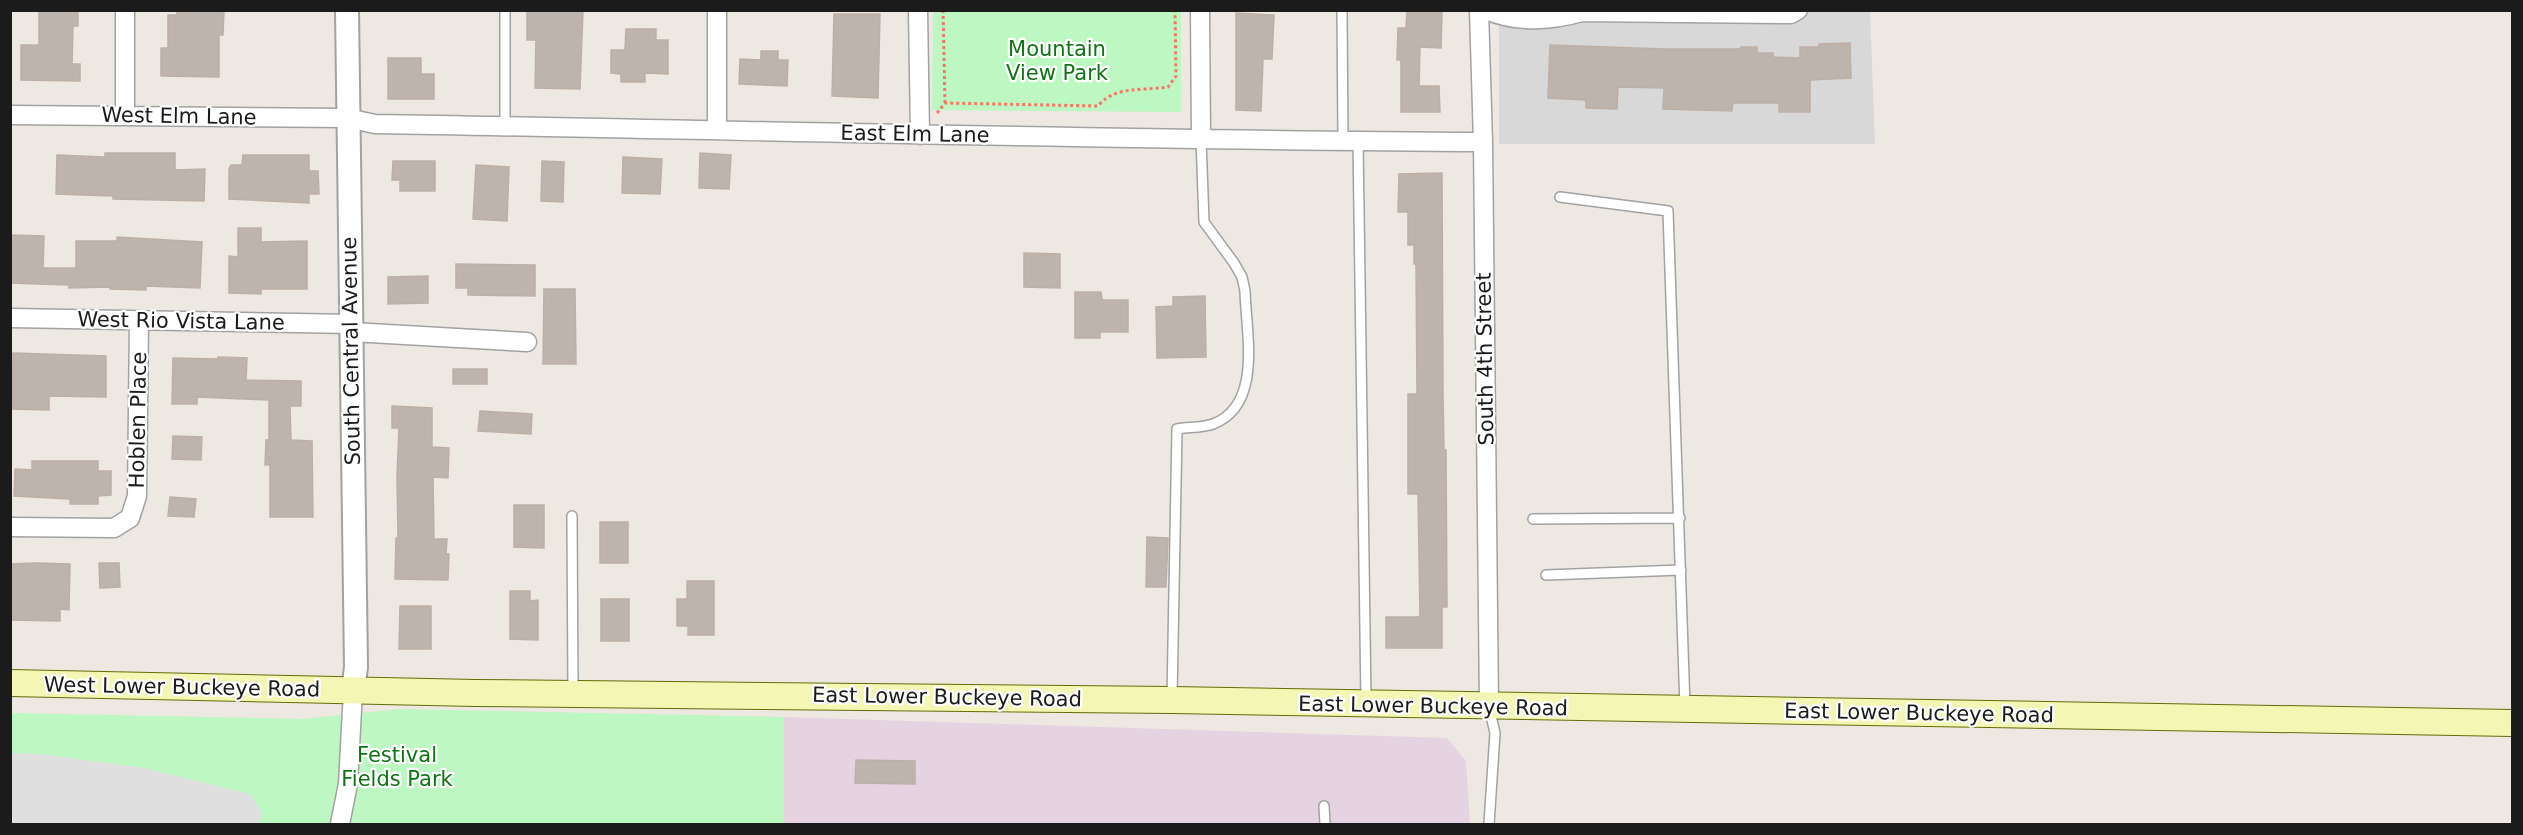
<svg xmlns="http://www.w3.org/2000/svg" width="2523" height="835" viewBox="0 0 2523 835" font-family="'DejaVu Sans',sans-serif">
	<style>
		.residential { fill: #d9d8d8 }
		.industrial { fill: #e6d3e2 }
		.park { fill: #bdf7c1 }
		.parking { fill: #dfdfdf }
		.building { fill: #bdb4ad; stroke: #beafa4; stroke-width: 1.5 }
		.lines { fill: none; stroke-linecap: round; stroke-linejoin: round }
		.service-casing { stroke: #a2a2a2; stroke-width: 12 }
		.minor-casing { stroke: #a2a2a2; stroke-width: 21 }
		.tertiary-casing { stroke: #a2a2a2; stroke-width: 26 }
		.secondary-casing { stroke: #636d07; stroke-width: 28 }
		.path { stroke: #f67668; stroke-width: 3; stroke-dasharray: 3 3; stroke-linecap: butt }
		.service { stroke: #fff; stroke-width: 9 }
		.minor { stroke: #fff; stroke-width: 18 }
		.tertiary { stroke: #fff; stroke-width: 22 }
		.secondary { stroke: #f4f7b4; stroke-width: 26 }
		.labels { text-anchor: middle; stroke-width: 4.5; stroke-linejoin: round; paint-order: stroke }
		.park-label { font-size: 21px; fill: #0e7515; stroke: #fff }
		.street-label { font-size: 21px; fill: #1b1b1b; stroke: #fff }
	</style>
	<rect width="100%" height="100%" fill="#ede8e1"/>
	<path class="residential" d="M1499,11H1870L1875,144H1499Z"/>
	<path class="industrial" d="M784,717L1447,738L1466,761L1470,824H784Z"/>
	<path class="park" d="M933,11H1181V112L932,110Z
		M400,709L784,717V824H11V713L303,719Z"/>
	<path class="parking" d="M11,753L41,754L144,768L250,794L262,813L259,824H11Z"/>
	<path class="building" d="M39,10H78V26H73L72,64H80V81L21,80V45H39Z
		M177,10H224L223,35H219V77L161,76V48H168V15H177Z
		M527,10H583L580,89L535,88L536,40H527Z
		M1407,12H1442L1441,48L1420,47L1419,86H1439L1440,112H1401V60H1397L1398,28H1406Z
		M1236,13L1274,15L1272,59H1263L1261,111L1236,110Z
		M834,14H880L878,98L832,96Z
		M626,29H656V40H668V74L645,73V82H621V74L611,73V50H625Z
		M1850,43L1851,78L1810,80V112H1779V103H1733L1732,111L1663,109L1664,88L1618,87L1617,109L1586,108V100L1548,98L1550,45L1665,49H1741V47H1757V53H1773V57L1800,58V47H1819V44Z
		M761,51H778V60H788L787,86L739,84L740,59L761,60Z
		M388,58H421V74H434V99H388Z
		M105,153H175V170L205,169L204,201L113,199V196L56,194L57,155L105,157Z
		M700,153L731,155L729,189L699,188Z
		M243,155H309V171H318L319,194H309V203L229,199V169L231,165H242Z
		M623,157L662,159L660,194L622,193Z
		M393,161H435V191H400V180H392Z
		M542,161L564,162L563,202L541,201Z
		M476,165L509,167L507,221L473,219Z
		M1442,173L1443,394L1444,450H1446L1447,607H1442V648H1386V617H1420L1418,494H1408V394H1417L1416,264H1414V245H1408V212H1398L1399,174Z
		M238,228H261V242L307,241V289H261V294L229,293V256L238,257Z
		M10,235L44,236L43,268H76V241H117V237L202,242L200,288L146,286V290L110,289V287L69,288V285L10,283Z
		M1024,253L1060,254V288L1024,287Z
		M456,264L535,265V296L468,295V288H456Z
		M428,276V303L388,304V277Z
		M544,289H575L576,364H543Z
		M1075,292H1101L1102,300H1128V332H1100V338H1075Z
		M1205,296L1206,357L1157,358L1156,307L1173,306V297Z
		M13,353L106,356V397L49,396V410L12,409Z
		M218,357L247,358L246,380L301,381V406H290L291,440L312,441L313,517H270V465H265L266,440H269V400L197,397V404H172L173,358L218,359Z
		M453,369H487V384H453Z
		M392,406L432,408V447L449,448L448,478L433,477L434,539H447L446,554H449L448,580L395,579L396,538H398L397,476L399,428H392Z
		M480,411L532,414L531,434L478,431Z
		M173,436L202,437L201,460L172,459Z
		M32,461H98V471H111V495L98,496V504H70V499L14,496L15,469L32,470Z
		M170,497L196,499L194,517L168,516Z
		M514,505H544V548L514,547Z
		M600,522H628V563H600Z
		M1147,537L1168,538L1166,587H1146Z
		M37,563L70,564L69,610L60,609V621L10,620V564Z
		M99,563H119L120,587L100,588Z
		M687,581H714V635H688V626H677V599H687Z
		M510,591H530V601L538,600V640L510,639Z
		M601,599H629V641H601Z
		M400,606H431V649H399Z
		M856,760L915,761V784L855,783Z"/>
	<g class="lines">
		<g class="service-casing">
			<path id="service" d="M1342,10L1343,140
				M505,126V10
				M1358,141L1366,701
				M1560,197L1668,211L1685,707
				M572,516L573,692
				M1533,519L1680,518
				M1546,575L1681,570
				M1172,698L1177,429C1188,427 1202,428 1213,424C1263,405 1246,333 1245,291L1242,277L1234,263L1204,222L1201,139
				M1324,806L1325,824
				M1489,824L1495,733L1489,707"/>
		</g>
		<g class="minor-casing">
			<path id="minor" d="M125,10V116
				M918,10L920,135
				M1200,10L1201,139
				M1479,10L1483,142L1489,707
				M1486,10C1517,23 1550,21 1582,12L1791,14L1798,10
				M10,115L347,118L375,124C744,130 1113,140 1483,142
				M717,129V10
				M10,318L352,324
				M352,332L527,342
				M10,527L114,528L130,518L137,496L139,320
				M340,824L348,784L353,691"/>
		</g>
		<g class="tertiary-casing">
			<path id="tertiary" d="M347,10L356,667L353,691"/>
		</g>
		<g class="secondary-casing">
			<path id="secondary" d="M10,683L475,693L1172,700L2512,723"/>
		</g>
		<path class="path" d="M943,10L945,103
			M937,113L945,103L1098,106C1115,85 1144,91 1168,87L1176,76L1175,10"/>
		<use href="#service" class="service"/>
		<use href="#minor" class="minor"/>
		<use href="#tertiary" class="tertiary"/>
		<use href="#secondary" class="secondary"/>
	</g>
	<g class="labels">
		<g class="park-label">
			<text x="1057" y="56">Mountain<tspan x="1057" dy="24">View Park</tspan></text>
			<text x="397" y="762">Festival<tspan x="397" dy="24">Fields Park</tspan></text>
		</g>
		<g class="street-label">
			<text transform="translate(179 116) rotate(1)" y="7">West Elm Lane</text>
			<text transform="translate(915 134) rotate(1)" y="7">East Elm Lane</text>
			<text transform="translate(181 321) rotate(1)" y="7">West Rio Vista Lane</text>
			<text transform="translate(351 351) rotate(-91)" y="7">South Central Avenue</text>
			<text transform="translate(1485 359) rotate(-91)" y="7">South 4th Street</text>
			<text transform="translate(138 420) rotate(-89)" y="7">Hoblen Place</text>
			<text transform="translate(182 687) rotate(1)" y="7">West Lower Buckeye Road</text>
			<text transform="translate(947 697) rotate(1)" y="7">East Lower Buckeye Road</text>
			<text transform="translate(1433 706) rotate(1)" y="7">East Lower Buckeye Road</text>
			<text transform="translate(1919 713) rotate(1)" y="7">East Lower Buckeye Road</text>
		</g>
	</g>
	<rect width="2523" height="835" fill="none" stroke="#1b1b1b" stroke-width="24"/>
</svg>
